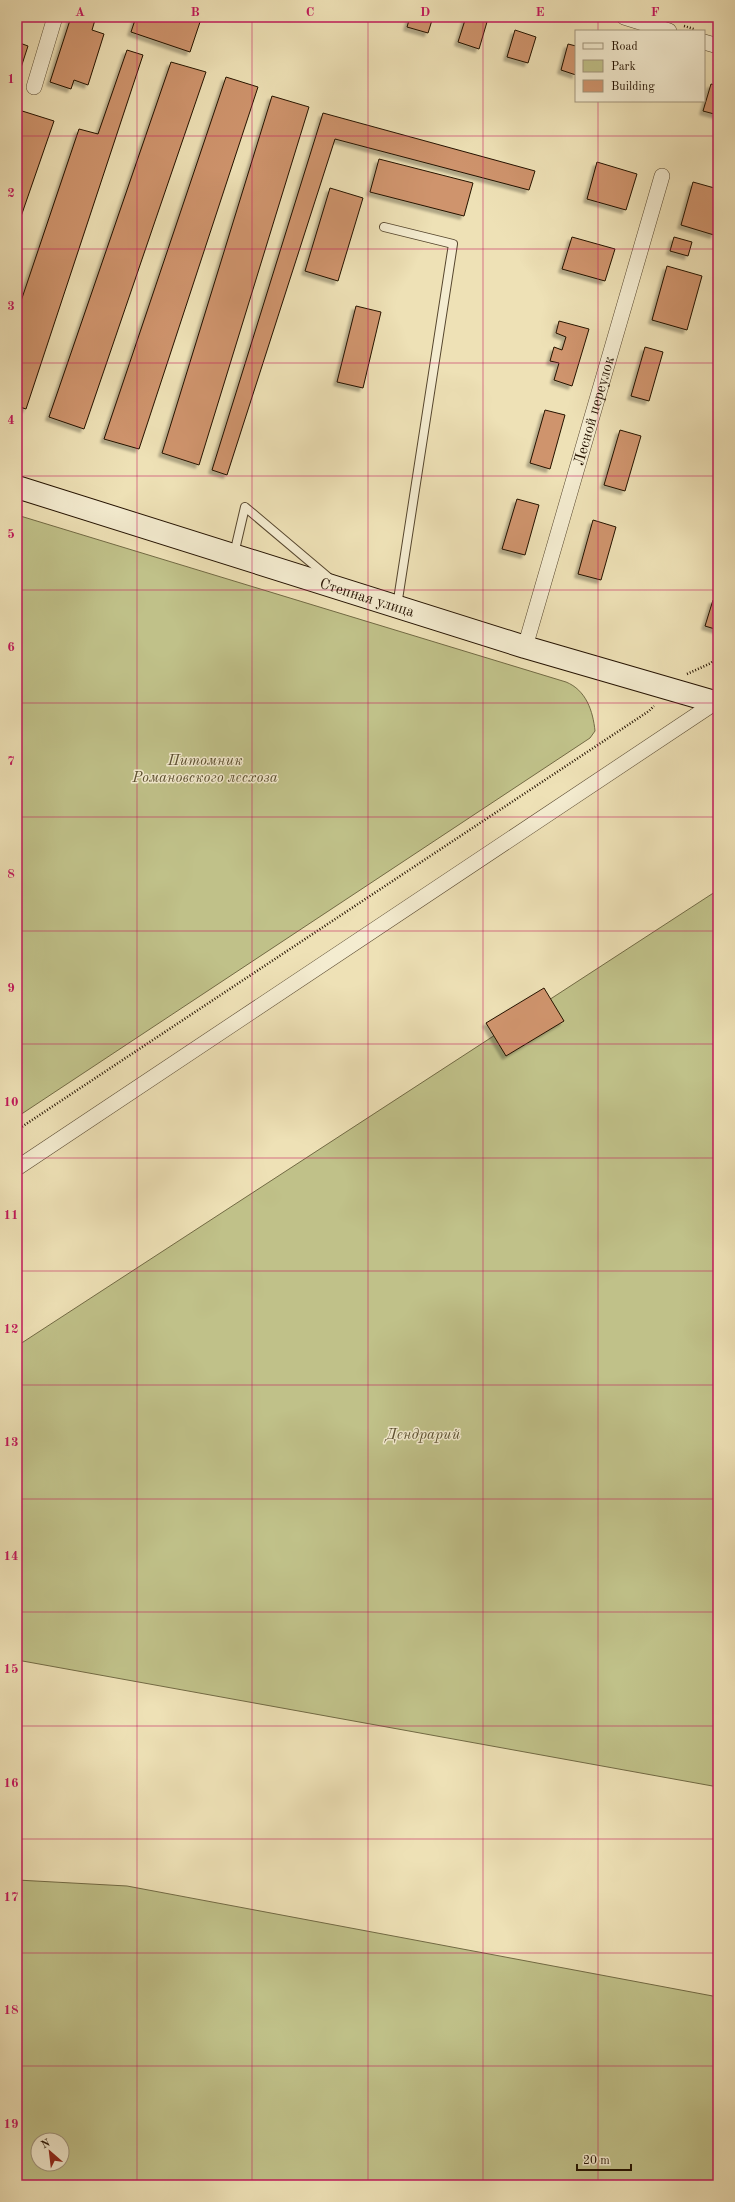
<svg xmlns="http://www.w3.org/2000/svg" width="735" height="2202" viewBox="0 0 735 2202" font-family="'Old Standard TT',serif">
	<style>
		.green { fill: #c0c189; stroke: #726a44; fill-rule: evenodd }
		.building { fill: #cf946d; stroke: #241200; filter: url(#shadow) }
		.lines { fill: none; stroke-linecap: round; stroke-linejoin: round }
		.service-casing { stroke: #56462e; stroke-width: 10 }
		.minor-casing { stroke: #56462e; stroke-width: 16 }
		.secondary-casing { stroke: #241200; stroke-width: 24 }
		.path { stroke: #241200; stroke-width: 2.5; stroke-dasharray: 1 2; stroke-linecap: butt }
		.service { stroke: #f4ecd0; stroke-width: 8 }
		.minor { stroke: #f4ecd0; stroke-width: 15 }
		.secondary { stroke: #f4ecd0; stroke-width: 22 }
		.grid { fill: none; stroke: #c2185b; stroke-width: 1; stroke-opacity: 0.55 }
		.labels { text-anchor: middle; stroke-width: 3; stroke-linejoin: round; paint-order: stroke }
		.street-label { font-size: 15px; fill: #241200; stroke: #f4ecd0 }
		.park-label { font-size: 15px; font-style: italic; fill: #5b4f30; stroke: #f4ecd0 }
		.neatline { fill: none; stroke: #c2185b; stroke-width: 1.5 }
		.grid-label { font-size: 13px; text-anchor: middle; font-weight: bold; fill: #c2185b }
	</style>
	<defs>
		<filter id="shadow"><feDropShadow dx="-3.5" dy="3.5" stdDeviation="1" flood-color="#0004"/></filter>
	</defs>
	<rect width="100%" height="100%" fill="#eee1b6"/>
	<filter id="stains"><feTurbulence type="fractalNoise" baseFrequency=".005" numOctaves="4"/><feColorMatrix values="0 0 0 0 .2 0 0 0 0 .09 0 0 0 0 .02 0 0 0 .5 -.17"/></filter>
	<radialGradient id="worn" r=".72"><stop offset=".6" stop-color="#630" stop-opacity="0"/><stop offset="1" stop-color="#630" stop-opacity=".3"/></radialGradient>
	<path class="green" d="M17,515L566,682C586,690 593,711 595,731L590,738L17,1117Z
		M718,890V1787L17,1660V1346Z
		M17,1880L127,1886L718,1997V2185H17ZM38,2140H62V2164H38Z"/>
	<path class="building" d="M71,17H85L95,20L92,30L104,34L88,85L74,80L71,89L50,82Z
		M136,17H195L201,19L190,52L131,32Z
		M410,17H433L428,33L407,27Z
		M466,17L487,22L479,49L458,42Z
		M515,30L536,37L528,63L507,57Z
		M17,42L28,46L17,80Z
		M568,44L576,46V75L561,70Z
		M127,50L143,55L26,409L17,406V313L79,129L98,134Z
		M171,62L206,72L84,429L49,417Z
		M226,77L258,87L139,449L104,439Z
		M711,84L718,86V115L703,111Z
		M272,96L309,107L199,465L162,453Z
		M19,110L54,121L17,228V115Z
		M323,113L535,171L529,190L335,139L227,475L212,470Z
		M379,159L473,183L464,216L370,192Z
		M597,162L637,174L626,210L587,199Z
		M693,182L718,189V222L714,235L681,225Z
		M330,188L363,198L338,281L305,271Z
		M572,237L615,249L605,281L562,269Z
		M674,237L692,242L688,256L670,251Z
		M667,266L702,276L687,330L652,320Z
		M356,306L381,312L363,388L337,382Z
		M559,321L589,329L572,386L554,380L559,363L550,361L554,347L562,350L566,337L556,333Z
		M645,347L663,352L649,401L631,396Z
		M545,410L565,415L550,469L530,463Z
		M620,430L641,436L625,491L604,485Z
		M517,499L539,505L525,555L502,549Z
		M593,520L616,527L601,580L578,574Z
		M713,600L718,601V630L705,626Z
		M544,988L564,1021L506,1056L486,1023Z"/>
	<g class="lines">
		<g class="service-casing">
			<path id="service" d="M384,227L453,244L397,606
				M234,554L245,507L328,577"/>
		</g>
		<g class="minor-casing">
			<g id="minor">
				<path d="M624,17L669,31"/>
				<path d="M704,42L718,46"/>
				<path d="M34,87L55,17"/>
				<path id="s1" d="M525,647L662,176"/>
				<path d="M17,1168L716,702"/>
			</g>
		</g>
		<g class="secondary-casing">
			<g id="secondary">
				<path id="s2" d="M17,487L525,647L718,703"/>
			</g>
		</g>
		<path class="path" d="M684,26L694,29
			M687,674L711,663L718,657
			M17,1130L649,711L654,706"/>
		<use href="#service" class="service"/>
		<use href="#minor" class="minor"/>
		<use href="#secondary" class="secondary"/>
	</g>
	<path class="grid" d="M137,17V2185M252,17V2185M368,17V2185M483,17V2185M598,17V31M598,101V2185M17,136H718M17,249H718M17,363H718M17,476H718M17,590H718M17,703H718M17,817H718M17,931H718M17,1044H718M17,1158H718M17,1271H718M17,1385H718M17,1499H718M17,1612H718M17,1726H718M17,1839H718M17,1953H718M17,2066H718"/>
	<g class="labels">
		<g class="street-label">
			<text dy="5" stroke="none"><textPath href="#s1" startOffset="246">Лесной переулок</textPath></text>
			<text dy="5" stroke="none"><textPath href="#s2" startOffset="367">Степная улица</textPath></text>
		</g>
		<g class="park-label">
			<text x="205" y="765">Питомник<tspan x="205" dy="17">Романовского лесхоза</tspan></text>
			<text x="423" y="1439">Дендрарий</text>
		</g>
	</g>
	<rect width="735" height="2202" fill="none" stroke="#eee1b6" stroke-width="44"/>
	<rect x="575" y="30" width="130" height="72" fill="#f4ecd0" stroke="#a1957d"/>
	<rect x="583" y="43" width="20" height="6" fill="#f4ecd0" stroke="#a1957d"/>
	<text x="611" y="50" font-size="12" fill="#241200">Road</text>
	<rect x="583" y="60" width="20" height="12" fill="#c0c189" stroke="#a1957d"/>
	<text x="611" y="70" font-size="12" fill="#241200">Park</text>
	<rect x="583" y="80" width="20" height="12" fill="#cf946d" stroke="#a1957d"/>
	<text x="611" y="90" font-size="12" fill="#241200">Building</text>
	<g transform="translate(50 2152) rotate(332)"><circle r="19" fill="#f4ecd0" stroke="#a1957d"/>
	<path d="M0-3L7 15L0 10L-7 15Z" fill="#8f2418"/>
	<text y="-6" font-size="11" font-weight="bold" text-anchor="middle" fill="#241200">N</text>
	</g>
	<path d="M577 2164v6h54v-6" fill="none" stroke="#241200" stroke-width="2"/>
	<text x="583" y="2164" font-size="12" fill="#241200" stroke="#f4ecd0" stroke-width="3" paint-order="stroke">20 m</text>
	<rect x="22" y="22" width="691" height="2158" class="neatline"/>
	<g class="grid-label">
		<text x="80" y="16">A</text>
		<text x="195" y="16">B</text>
		<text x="310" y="16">C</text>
		<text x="425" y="16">D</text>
		<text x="540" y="16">E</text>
		<text x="655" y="16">F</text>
		<text x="11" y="83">1</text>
		<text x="11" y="197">2</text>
		<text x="11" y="310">3</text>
		<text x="11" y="424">4</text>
		<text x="11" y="538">5</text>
		<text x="11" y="651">6</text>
		<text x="11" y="765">7</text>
		<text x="11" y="878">8</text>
		<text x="11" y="992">9</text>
		<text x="11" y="1106">10</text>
		<text x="11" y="1219">11</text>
		<text x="11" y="1333">12</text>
		<text x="11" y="1446">13</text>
		<text x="11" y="1560">14</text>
		<text x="11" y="1673">15</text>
		<text x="11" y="1787">16</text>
		<text x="11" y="1901">17</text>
		<text x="11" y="2014">18</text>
		<text x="11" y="2128">19</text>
	</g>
	<rect width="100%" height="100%" filter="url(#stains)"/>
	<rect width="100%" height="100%" fill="url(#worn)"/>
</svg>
